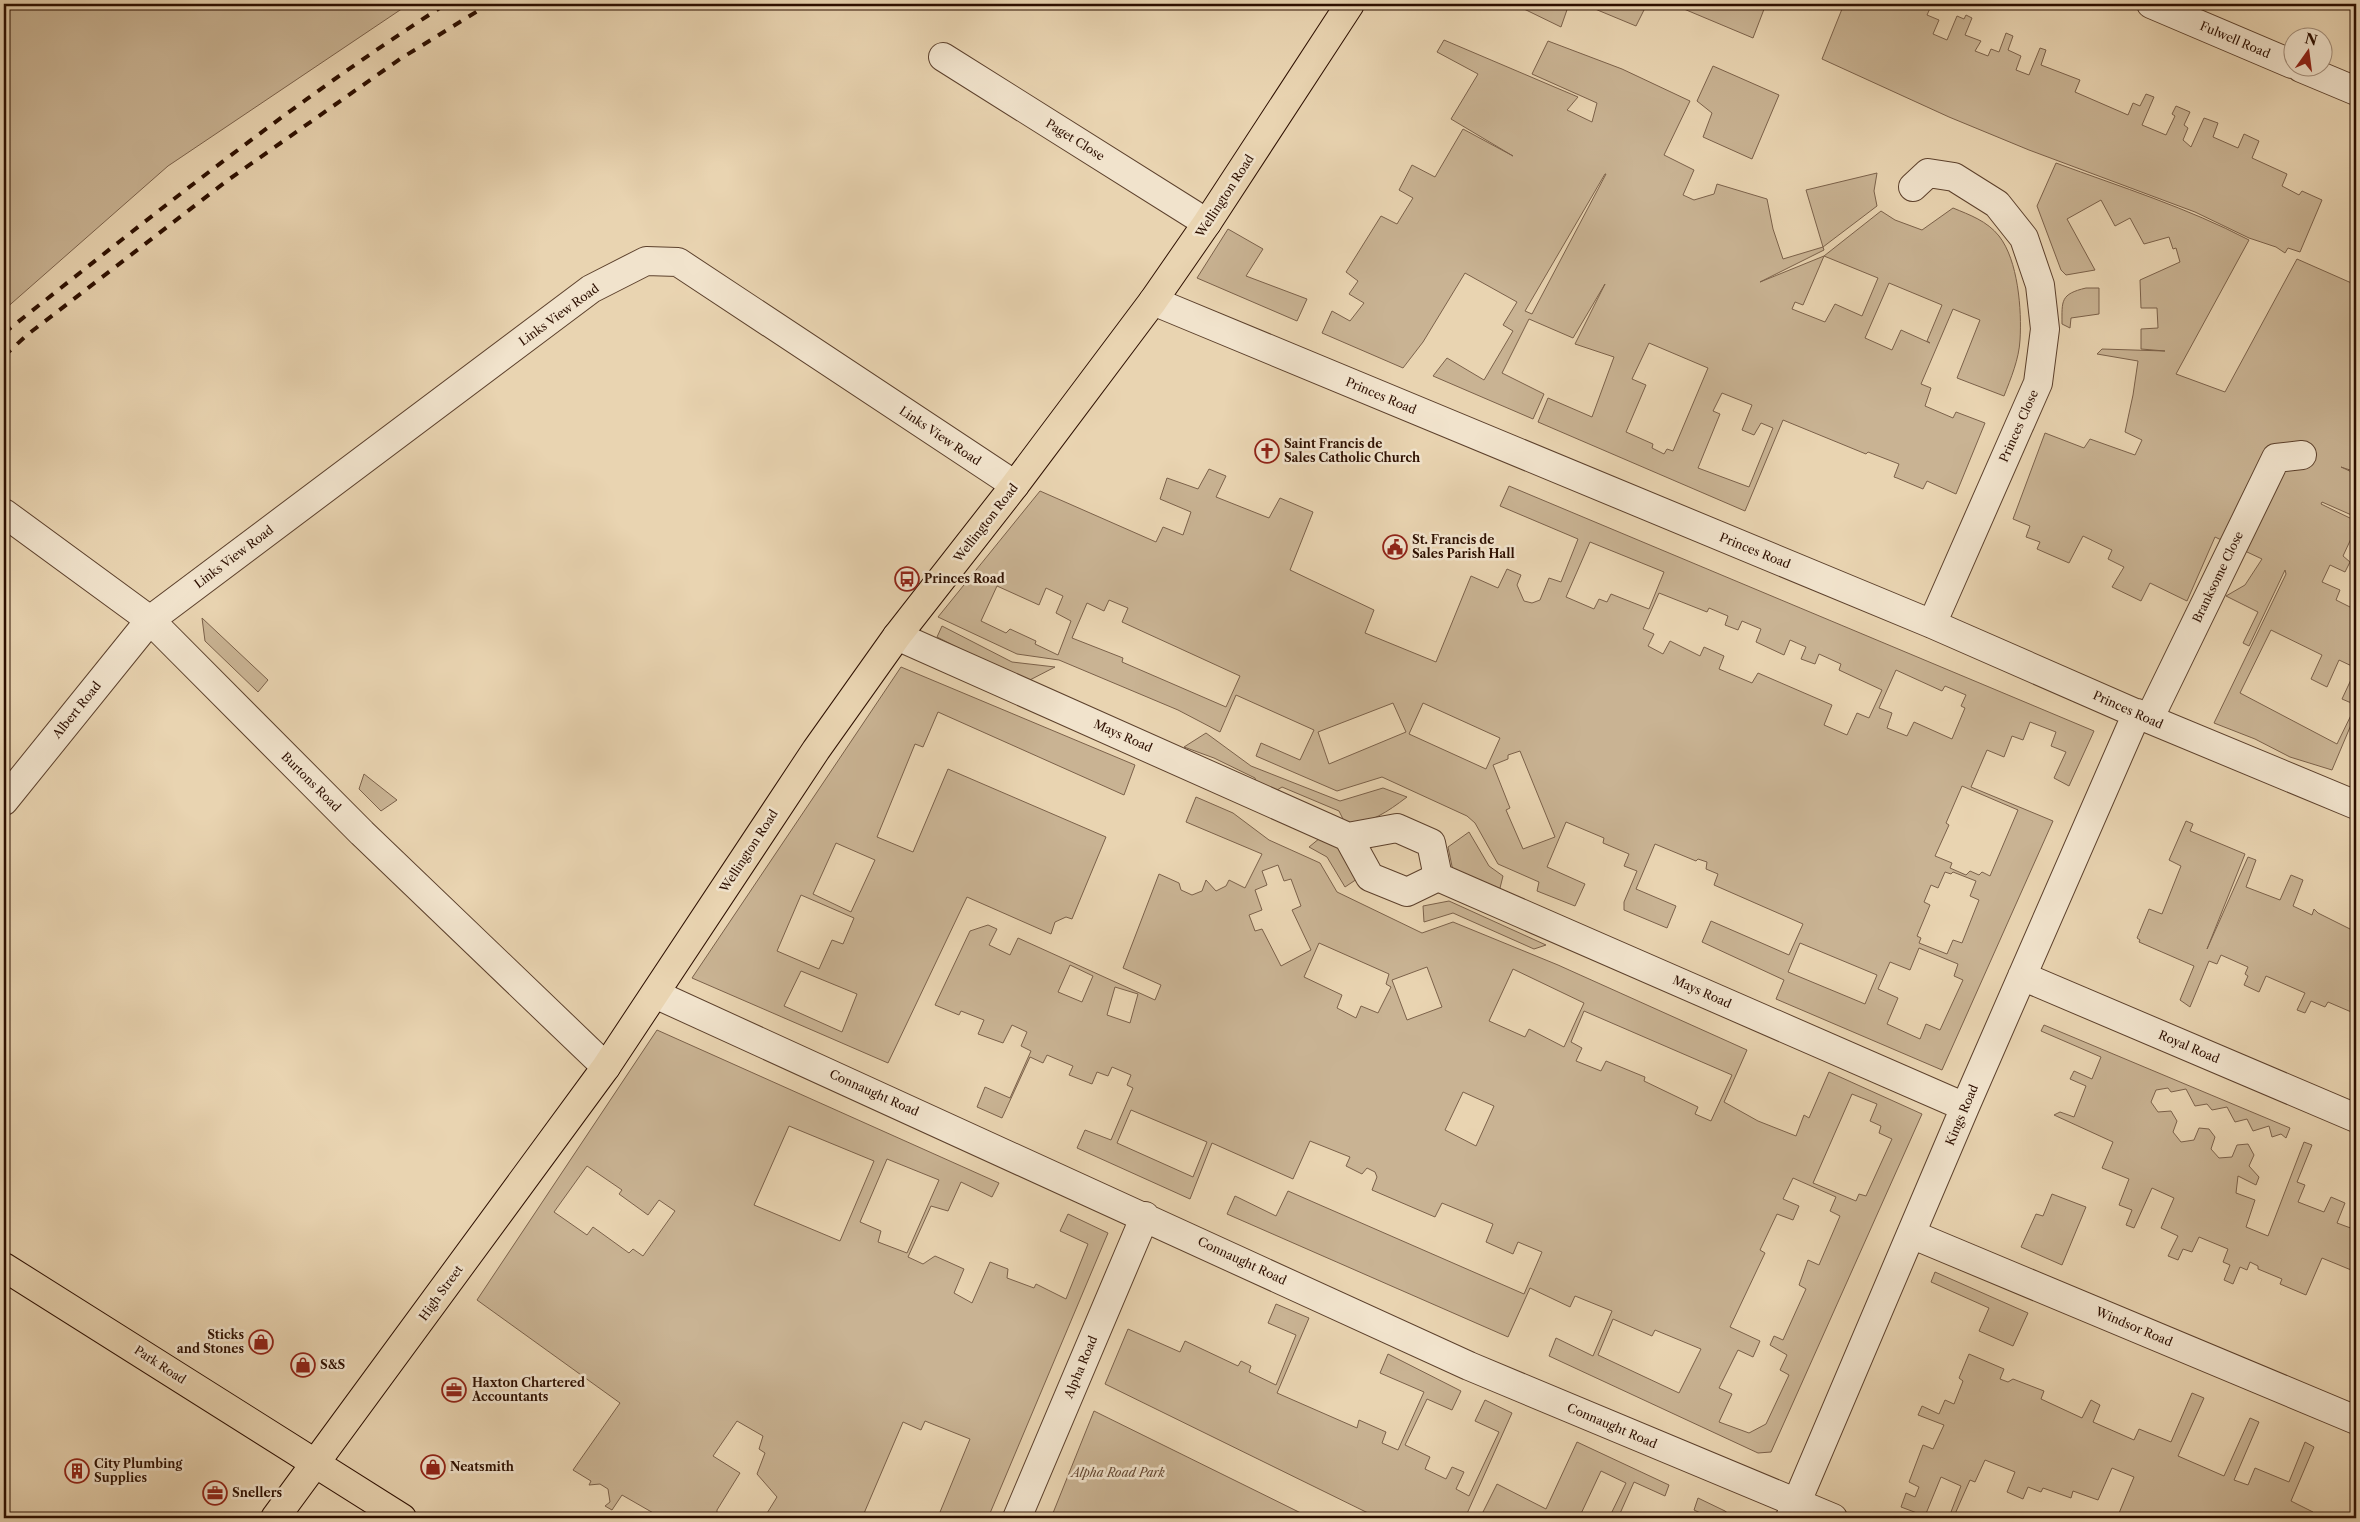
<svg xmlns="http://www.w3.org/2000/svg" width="2360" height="1522" viewBox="0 0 2360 1522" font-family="'Libre Caslon Text',serif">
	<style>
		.green { fill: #c9b393; stroke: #7b614a; fill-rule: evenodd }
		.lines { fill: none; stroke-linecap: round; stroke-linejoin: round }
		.minor-casing { stroke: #5c402c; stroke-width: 30 }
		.major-casing { stroke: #2d0f00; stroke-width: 30 }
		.minor { stroke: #f1e3cc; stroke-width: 28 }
		.major { stroke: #e9d4b1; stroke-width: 28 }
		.rail { stroke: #2d0f00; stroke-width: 4; stroke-dasharray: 9 9; stroke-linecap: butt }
		.labels { text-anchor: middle; stroke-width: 5; stroke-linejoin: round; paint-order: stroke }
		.street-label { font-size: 12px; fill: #2d0f00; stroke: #f1e3cc }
		.poi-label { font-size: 12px; font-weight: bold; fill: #2d0f00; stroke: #f1e3cc; text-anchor: start }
		.park-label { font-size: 12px; font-style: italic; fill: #644833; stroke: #f1e3cc }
	</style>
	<rect width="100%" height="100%" fill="#e9d4b1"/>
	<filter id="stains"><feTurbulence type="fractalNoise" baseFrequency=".004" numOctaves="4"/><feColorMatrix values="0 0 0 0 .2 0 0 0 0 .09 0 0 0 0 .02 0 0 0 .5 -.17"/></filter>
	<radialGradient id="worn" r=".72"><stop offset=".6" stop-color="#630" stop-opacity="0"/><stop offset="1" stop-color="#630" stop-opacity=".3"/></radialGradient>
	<path class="green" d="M4,4H409L168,166L4,310Z
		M1526,4H1569L1561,27L1524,9Z
		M1583,4H1647L1636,26Z
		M1672,4H1766L1753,38Z
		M1844,4H1898L1912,9L1914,4H1932L1927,15L1939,20L1933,34L1947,40L1957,16L1964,19L1966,15L1972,18L1965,35L1981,41L1975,51L1988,56L1991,49L1999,52L2006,33L2013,36L2008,50L2021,56L2016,70L2029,75L2040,48L2046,50L2041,65L2080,80L2075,92L2128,115L2133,103L2140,106L2146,94L2154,97L2142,125L2166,135L2175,116L2172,114L2176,106L2190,112L2184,125L2188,128L2183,140L2191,147L2204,118L2218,123L2213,137L2238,148L2244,134L2259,141L2252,158L2287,174L2282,186L2299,195L2302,191L2322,200L2300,252L2288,248L2285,253L2276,247L2249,238L2195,212L2029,150L1949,117L1822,59Z
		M1444,40L1578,97L1567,110L1592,122L1597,103L1532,74L1548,41L1622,69L1690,101L1664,155L1694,170L1683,195L1694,200L1714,194L1717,184L1767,199L1773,229L1783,259L1823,247L1806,190L1877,173L1874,191L1877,206L1823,247L1824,250L1760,282L1824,256L1881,211L1895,220L1922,230L1953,208C1970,215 1987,221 1999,236C2018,260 2022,310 2020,340C2019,359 2011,378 2004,396L1957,378L1980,320L1953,309L1921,384L1931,388L1925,406L1953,418L1956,412L1985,423L1956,494L1927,481L1923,489L1897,478L1894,477L1899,464L1868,452L1866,454L1783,420L1745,511L1538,422L1548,398L1592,417L1614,357L1575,344L1605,284L1573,338L1529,319L1502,373L1544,394L1533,419L1433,376L1447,358L1484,380L1513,331L1503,325L1517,302L1465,273L1423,342L1403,368L1322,333L1332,311L1350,321L1364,303L1349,294L1358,281L1346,272L1381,216L1397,224L1413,198L1399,190L1412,165L1435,177L1463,129L1513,156L1451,119L1478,74L1437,52ZM1606,174L1532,314L1525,311L1605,174ZM1824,256L1878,278L1862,316L1835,304L1825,322L1792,309L1795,302L1803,305ZM1889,283L1942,305L1927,341L1930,343L1901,330L1892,350L1865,338ZM1649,343L1708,368L1673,451L1667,449L1664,454L1652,448L1653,444L1626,432L1646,385L1632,379ZM1722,393L1752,405L1742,430L1754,435L1761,423L1773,428L1749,487L1698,468L1720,414L1713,411Z
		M1713,66L1779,95L1752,159L1703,137L1712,113L1697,101Z
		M2056,163C2121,187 2188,208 2249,240L2176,374L2225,392L2297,259L2356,285V472L2341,467L2356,474V517L2322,502L2321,504L2356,521V528L2343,556L2350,562L2345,572L2330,565L2322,582L2340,590L2336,600L2356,610V622L2353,628L2356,630V668L2339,660L2327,687L2311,679L2322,655L2271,630L2240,693L2337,744L2356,705L2342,699L2356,669V713L2332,770L2290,757L2255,739L2214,723L2286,574L2285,570L2249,646L2243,643L2258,612L2226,596L2245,585L2262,559L2215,537L2187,601L2150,583L2141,601L2112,587L2124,567L2108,559L2112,550L2083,536L2069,563L2037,549L2040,542L2026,537L2030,526L2013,519L2045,433L2084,448L2090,439L2135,455L2142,440L2125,432L2133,395L2138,361L2097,354L2102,349L2165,351L2141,349V329L2158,328L2157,308H2141L2140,280L2180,262L2176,248L2173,249L2169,237L2144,244L2130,218L2115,226L2101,200L2067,219L2095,270L2066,275L2061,270L2037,206Z
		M1228,229L1263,249L1246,276L1307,299L1297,321L1197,278Z
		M2086,288H2099V314L2071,318L2070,328L2062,324C2062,301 2060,294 2086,288Z
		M1209,469L1226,476L1216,497L1269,518L1280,498L1313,512L1290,570L1374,610L1365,633L1436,662L1471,576L1498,588L1507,569L1521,575L1517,585L1524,601L1532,603L1540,600L1549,578L1561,582L1578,539L1500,506L1509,486L2094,731L2069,786L2054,778L2066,752L2051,746L2056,732L2030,722L2023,740L2012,736L2004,757L1987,750L1971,787L2053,821L1942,1070L1776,999L1784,980L1702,942L1711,921L1789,955L1803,924L1714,885L1718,874L1706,869L1707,862L1698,859L1696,861L1655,844L1636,889L1676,906L1667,928L1624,910V902L1637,871L1624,866L1629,854L1603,843L1604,838L1566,822L1547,867L1585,884L1575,906L1537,891L1539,882L1498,864L1475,823L1467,816L1382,777L1337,791L1256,756L1261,743L1300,760L1314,730L1236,695L1220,732L1178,710L1059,660L1017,654L938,617L1040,491L1156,542L1163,527L1183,535L1191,512L1160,499L1167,478L1198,489ZM1590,542L1664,572L1649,609L1611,594L1607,602L1599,599L1594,609L1566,597ZM997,586L1039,605L1046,588L1063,596L1056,613L1071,621L1058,655L1035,644L1036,641L1010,629L1006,633L981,621ZM1659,593L1707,612L1709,608L1728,616L1725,625L1738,630L1742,621L1761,629L1756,642L1784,655L1790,640L1806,647L1801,659L1815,664L1819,654L1841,664L1839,670L1882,690L1869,718L1857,713L1847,735L1824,725L1832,705L1758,673L1752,683L1719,669L1724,656L1704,647L1700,656L1670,641L1663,654L1648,646L1654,634L1643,629ZM1109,600L1128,608L1122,622L1240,676L1226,707L1122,662L1123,658L1072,638L1087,603L1104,611ZM1896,670L1942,691L1945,686L1966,695L1961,706L1965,708L1952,739L1914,722L1907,736L1887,728L1892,713L1879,708ZM1393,703L1406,732L1329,764L1318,732ZM1423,703L1500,738L1486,769L1409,734ZM1520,751L1555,837L1523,849L1506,810L1510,808L1493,765L1508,759V755ZM1962,786L2018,810L1990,876L1982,872L1979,875L1970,871L1966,875L1950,868L1952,863L1935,856L1949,825L1946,823ZM1945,872L1951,874L1953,872L1976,881L1970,896L1979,900L1962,943L1953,940L1947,954L1919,943L1921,938L1917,936L1930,905L1924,902L1931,885L1938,888ZM1800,943L1877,975L1865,1004L1788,972ZM1919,948L1958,964L1954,976L1963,980L1940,1030L1926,1024L1920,1039L1887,1024L1898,998L1878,989L1890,962L1910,970Z
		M202,618L268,680L258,692L205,641Z
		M942,626L1012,662L1055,667L1026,682L937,637Z
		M901,667L1135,765L1124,795L938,712L923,747L915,744L877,837L913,852L948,769L1106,837L1072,919L1066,917L1055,922L1051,934L967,897L888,1063L692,978ZM836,843L875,860L851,912L813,894ZM801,895L854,918L843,944L832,940L819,969L777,951ZM801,971L857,994L842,1032L784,1006Z
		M1206,733L1251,766L1340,801L1383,788L1407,797C1386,813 1373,821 1347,827L1339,811L1282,787L1271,794L1258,789L1255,778L1214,758L1184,747Z
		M364,774L397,800L381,811L359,789Z
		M1196,797L1233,813L1269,840L1320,863L1337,892L1422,933L1453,922L1558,965L1747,1050L1724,1102L1758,1121L1796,1136L1804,1115L1809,1118L1829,1072L1922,1114L1771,1452L1758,1453L1549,1356L1556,1338L1593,1356L1612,1311L1575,1296L1570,1307L1530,1288L1508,1337L1227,1214L1235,1196L1276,1216L1288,1191L1524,1294L1542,1252L1518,1242L1513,1254L1486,1242L1493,1224L1442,1203L1435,1217L1372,1190L1377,1177L1375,1172L1367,1168L1362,1174L1346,1166L1350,1157L1310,1141L1293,1179L1212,1143L1190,1199L1077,1148L1085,1130L1111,1140L1133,1088L1127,1085L1131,1075L1112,1067L1108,1076L1097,1072L1092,1084L1069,1075L1073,1066L1047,1055L1043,1063L1030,1057L1002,1118L977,1107L985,1087L1010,1098L1031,1051L1021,1046L1027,1032L1012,1025L1003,1043L978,1034L984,1020L961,1011L959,1015L935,1005L970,931L988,925L997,929L989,945L1010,955L1018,938L1155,1000L1161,985L1123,968L1159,874L1179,883L1181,890L1192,895L1202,891L1206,880L1216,891L1226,886L1229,880L1245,888L1262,854L1186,822ZM1278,865L1284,881L1291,879L1301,906L1292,910L1311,950L1281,966L1262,929L1255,931L1249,915L1262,910L1255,890L1267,885L1262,871ZM1319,943L1389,974L1386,984L1391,987L1378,1013L1361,1006L1356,1018L1337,1008L1342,995L1304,977ZM1070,965L1093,976L1082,1002L1058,992ZM1427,967L1442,1007L1407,1020L1392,980ZM1513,969L1584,1003L1564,1047L1529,1029L1525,1037L1489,1021ZM1115,987L1138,994L1130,1023L1107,1015ZM1584,1011L1732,1075L1711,1121L1695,1114L1698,1107L1644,1081L1645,1077L1606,1061L1601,1071L1576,1061L1582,1048L1571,1042ZM1463,1092L1494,1106L1476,1146L1445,1130ZM1852,1094L1877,1104L1870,1121L1881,1126L1879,1133L1892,1139L1866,1196L1859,1194L1856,1201L1813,1183ZM1131,1110L1207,1142L1193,1177L1117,1143ZM1793,1178L1836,1197L1830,1211L1840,1216L1819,1265L1808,1260L1799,1285L1806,1289L1783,1340L1774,1336L1770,1345L1787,1355L1780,1370L1789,1375L1766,1424L1749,1433L1719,1422L1732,1394L1719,1388L1738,1350L1753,1357L1760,1341L1730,1327L1765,1253L1760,1250L1777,1214L1793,1220L1799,1206L1783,1199ZM1613,1319L1652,1336L1655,1330L1701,1349L1679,1393L1598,1355Z
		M2186,821L2193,824L2190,831L2245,854L2207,949L2248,857L2256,860L2246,887L2280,900L2291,875L2303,880L2293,906L2312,915L2314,909L2318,913L2356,932V1014L2328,1002L2325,1007L2311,1001L2305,1013L2297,1010L2305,993L2266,976L2259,992L2244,985L2248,976L2245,974L2248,967L2221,955L2217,964L2209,961L2190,1007L2180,1000L2194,966L2139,942L2140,940L2137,938L2149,909L2162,914L2181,866L2169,860Z
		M1469,832L1489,866L1503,876L1499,892L1453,871L1448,847Z
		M1320,838L1339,848L1357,879L1345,887L1327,857L1309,847Z
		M1449,901L1546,945L1534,949L1453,913L1424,922L1423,906Z
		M2044,1025L2290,1128L2286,1138L2281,1134L2272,1137L2269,1126L2253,1131L2247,1119L2235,1122L2227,1107L2212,1110L2207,1104L2195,1106L2186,1089L2171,1092L2168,1088L2156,1090L2151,1102L2158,1112L2171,1111L2177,1121L2173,1132L2181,1142L2194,1140L2199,1128L2209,1129L2215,1137L2211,1149L2219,1158L2232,1157L2237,1145L2248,1144L2254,1155L2249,1166L2259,1177L2256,1185L2238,1176L2236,1193L2255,1200L2246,1227L2268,1236L2304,1142L2312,1145L2297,1182L2305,1185L2298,1202L2324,1212L2331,1197L2345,1203L2337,1223L2356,1230V1272L2322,1258L2306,1295L2280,1284L2282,1279L2258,1269V1266L2250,1262L2247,1270L2240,1267L2233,1284L2224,1280L2230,1265L2223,1262L2228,1249L2199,1237L2192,1252L2183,1249L2178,1260L2168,1256L2178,1236L2161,1228L2174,1198L2152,1188L2134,1228L2126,1225L2132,1210L2119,1205L2129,1179L2102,1168L2113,1142L2054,1115L2060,1112L2074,1117L2086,1086L2070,1079L2074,1071L2092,1079L2101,1057L2041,1031Z
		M657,1030L999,1183L992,1197L961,1182L948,1211L931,1206L908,1257L923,1264L935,1256L964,1269L954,1293L972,1303L990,1262L1008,1269L1007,1278L1034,1288L1036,1284L1066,1299L1088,1244L1060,1231L1068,1214L1108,1233L988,1518L938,1517L970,1439L925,1421L921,1430L903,1422L862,1518H764L777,1497L757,1474L765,1453L759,1449L763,1436L737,1421L713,1456L740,1473L717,1510V1518H662L622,1495L612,1510L605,1506L610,1502L608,1489L600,1484L589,1485L591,1481L573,1470L620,1403L477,1300ZM789,1126L874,1161L840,1241L754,1205ZM887,1159L939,1180L907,1253L878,1242L881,1231L860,1222ZM587,1166L622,1190L619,1194L648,1215L659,1200L675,1211L643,1256L633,1249L629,1253L593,1227L587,1235L554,1212Z
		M2052,1194L2086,1207L2062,1265L2021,1247L2036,1214L2043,1216Z
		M1935,1272L2028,1313L2013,1346L1979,1331L1989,1308L1931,1282Z
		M1276,1304L1309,1318L1277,1393L1357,1428L1359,1420L1386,1432L1382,1443L1398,1450L1424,1392L1380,1373L1388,1354L1461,1391L1452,1410L1427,1399L1405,1445L1430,1457L1425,1469L1446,1479L1452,1467L1464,1472L1456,1489L1469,1496L1499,1432L1475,1421L1485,1400L1512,1413L1465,1518H1366L1368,1513L1105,1384L1128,1329L1180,1352L1185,1341L1238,1366L1241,1361L1251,1366L1249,1372L1276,1385L1296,1335L1268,1323Z
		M1969,1354L2004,1369L2000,1379L2008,1382L2013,1379L2044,1391L2041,1399L2082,1418L2091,1400L2100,1405L2093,1422L2134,1440L2139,1429L2171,1442L2192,1393L2204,1398L2178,1456L2224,1476L2250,1418L2259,1422L2234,1480L2248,1485L2255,1468L2289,1482L2305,1442L2314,1447L2291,1501L2313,1512L2310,1518H2117L2134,1477L2112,1468L2098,1500L2073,1491L2071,1498L2043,1488L2041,1492L2028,1487L2023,1499L2007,1492L2015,1472L1985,1460L1975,1482L1970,1480L1955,1514L1951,1512L1961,1486L1941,1477L1925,1516L1901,1507L1906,1493L1915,1497L1919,1487L1909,1482L1923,1445L1933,1449L1944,1425L1918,1415L1922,1406L1939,1414L1945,1400L1954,1404L1963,1381L1959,1378Z
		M1094,1411L1311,1518H1051Z
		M1577,1442L1669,1485L1665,1496L1634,1482L1618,1518H1609L1626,1483L1601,1471L1579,1518H1480L1497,1484L1546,1509Z
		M1698,1498L1725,1511L1734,1518H1711L1694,1510Z"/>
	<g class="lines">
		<g class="minor-casing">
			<path id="minor" d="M2151,4L2292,64
				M943,57L1207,223
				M2301,68L2356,91
				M1913,187L1928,173L1954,177L1997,204L2024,238L2040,285L2045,329L2038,383L1932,624
				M1153,301L1932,624L2149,719L2356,805
				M4,513L150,620L362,833L606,1067
				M897,636L1348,837L1397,828L1431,843L1438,877
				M2149,719L2276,458L2302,455
				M4,801L150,620L591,289L646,261L678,262L1015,485
				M1348,837L1370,877L1407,892L1438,877L1965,1107
				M2022,976L2356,1118
				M655,994L1469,1366L1833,1518
				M1911,1234L2356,1420
				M1017,1518L1145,1216
				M1790,1518L1965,1107L2137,713"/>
		</g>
		<g class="major-casing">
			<path id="major" d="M4,1267L402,1518
				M275,1518L606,1067L816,750L897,636L1015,485L1153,301L1207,223L1350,4"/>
		</g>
		<use href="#minor" class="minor"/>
		<use href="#major" class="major"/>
		<path class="rail" d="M4,333C148,219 291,103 446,4
			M4,356L27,335L228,180L400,59L489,4"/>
	</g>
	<defs>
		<g id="church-ring" transform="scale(1.25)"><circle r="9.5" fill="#f1e3cc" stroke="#8f2418" stroke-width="1.5"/><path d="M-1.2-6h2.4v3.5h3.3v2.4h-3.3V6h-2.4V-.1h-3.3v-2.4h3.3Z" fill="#8f2418"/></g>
		<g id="civic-ring" transform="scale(1.25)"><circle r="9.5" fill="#f1e3cc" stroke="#8f2418" stroke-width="1.5"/><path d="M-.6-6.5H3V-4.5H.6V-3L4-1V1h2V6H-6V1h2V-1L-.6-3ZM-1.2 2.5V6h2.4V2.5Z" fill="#8f2418"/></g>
		<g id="bus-ring" transform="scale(1.25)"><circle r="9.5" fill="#f1e3cc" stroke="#8f2418" stroke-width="1.5"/><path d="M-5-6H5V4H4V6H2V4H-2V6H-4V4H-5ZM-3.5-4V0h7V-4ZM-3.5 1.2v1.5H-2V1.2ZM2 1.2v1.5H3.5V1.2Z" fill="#8f2418"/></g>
		<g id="shop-ring" transform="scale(1.25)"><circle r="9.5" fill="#f1e3cc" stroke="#8f2418" stroke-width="1.5"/><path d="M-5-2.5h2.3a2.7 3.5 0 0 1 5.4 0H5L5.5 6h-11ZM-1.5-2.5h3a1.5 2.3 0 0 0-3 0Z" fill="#8f2418"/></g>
		<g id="office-ring" transform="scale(1.25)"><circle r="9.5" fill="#f1e3cc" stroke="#8f2418" stroke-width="1.5"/><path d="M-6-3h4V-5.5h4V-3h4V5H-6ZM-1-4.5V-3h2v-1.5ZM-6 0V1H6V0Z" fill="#8f2418"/></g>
		<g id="building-ring" transform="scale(1.25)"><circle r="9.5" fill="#f1e3cc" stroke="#8f2418" stroke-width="1.5"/><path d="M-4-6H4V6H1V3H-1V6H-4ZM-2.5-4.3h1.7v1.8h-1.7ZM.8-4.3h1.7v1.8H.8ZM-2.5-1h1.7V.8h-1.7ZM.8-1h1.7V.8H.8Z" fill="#8f2418"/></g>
	</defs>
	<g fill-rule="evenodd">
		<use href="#church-ring" x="1267" y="451"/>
		<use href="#civic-ring" x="1395" y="547"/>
		<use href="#bus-ring" x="907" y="579"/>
		<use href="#shop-ring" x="261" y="1342"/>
		<use href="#shop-ring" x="303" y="1365"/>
		<use href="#office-ring" x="454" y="1390"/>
		<use href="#shop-ring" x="433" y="1467"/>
		<use href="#building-ring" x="77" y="1471"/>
		<use href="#office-ring" x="215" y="1493"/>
	</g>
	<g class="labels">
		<g class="street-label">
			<text transform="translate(2235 40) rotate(23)" y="4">Fulwell Road</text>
			<text transform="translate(1075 140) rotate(32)" y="4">Paget Close</text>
			<text transform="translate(1225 196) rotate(-57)" y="4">Wellington Road</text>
			<text transform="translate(559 315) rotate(-36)" y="4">Links View Road</text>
			<text transform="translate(1381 396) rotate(23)" y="4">Princes Road</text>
			<text transform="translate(2019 426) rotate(-66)" y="4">Princes Close</text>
			<text transform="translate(940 436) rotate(34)" y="4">Links View Road</text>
			<text transform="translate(986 523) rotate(-52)" y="4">Wellington Road</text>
			<text transform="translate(1755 551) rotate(22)" y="4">Princes Road</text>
			<text transform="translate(234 557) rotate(-37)" y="4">Links View Road</text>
			<text transform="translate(2218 577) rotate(-64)" y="4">Branksome Close</text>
			<text transform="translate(77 710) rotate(-51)" y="4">Albert Road</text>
			<text transform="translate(2128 710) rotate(24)" y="4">Princes Road</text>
			<text transform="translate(1123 736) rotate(24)" y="4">Mays Road</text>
			<text transform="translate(311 782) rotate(45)" y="4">Burtons Road</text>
			<text transform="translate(749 851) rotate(-57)" y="4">Wellington Road</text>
			<text transform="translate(1702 992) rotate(24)" y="4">Mays Road</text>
			<text transform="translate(2189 1047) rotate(23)" y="4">Royal Road</text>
			<text transform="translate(874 1093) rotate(24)" y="4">Connaught Road</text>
			<text transform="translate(1962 1115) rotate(-67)" y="4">Kings Road</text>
			<text transform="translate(1242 1261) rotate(25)" y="4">Connaught Road</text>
			<text transform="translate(441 1293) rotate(-54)" y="4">High Street</text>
			<text transform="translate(2134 1327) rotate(23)" y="4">Windsor Road</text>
			<text transform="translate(160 1365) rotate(33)" y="4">Park Road</text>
			<text transform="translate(1081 1367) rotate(-67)" y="4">Alpha Road</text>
			<text transform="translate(1612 1426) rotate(23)" y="4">Connaught Road</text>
		</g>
		<g class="poi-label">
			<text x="1284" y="448">Saint Francis de<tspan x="1284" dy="14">Sales Catholic Church</tspan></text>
			<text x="1412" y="544">St. Francis de<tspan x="1412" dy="14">Sales Parish Hall</tspan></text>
			<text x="924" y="583">Princes Road</text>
			<text x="244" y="1339" text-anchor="end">Sticks<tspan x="244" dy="14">and Stones</tspan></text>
			<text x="320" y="1369">S&amp;S</text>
			<text x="472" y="1387">Haxton Chartered<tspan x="472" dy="14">Accountants</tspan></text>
			<text x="94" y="1468">City Plumbing<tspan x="94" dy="14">Supplies</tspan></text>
			<text x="450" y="1471">Neatsmith</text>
			<text x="232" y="1497">Snellers</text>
		</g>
		<g class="park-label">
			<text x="1118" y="1477">Alpha Road Park</text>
		</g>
	</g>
	<rect width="2360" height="1522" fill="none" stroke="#e9d4b1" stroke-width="20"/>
	<rect x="5" y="5" width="2350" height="1512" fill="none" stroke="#2d0f00" stroke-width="2.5"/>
	<rect x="10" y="10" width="2340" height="1502" fill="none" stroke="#2d0f00"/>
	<g transform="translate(2308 52) rotate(14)"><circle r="24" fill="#f1e3cc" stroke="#a38e7a"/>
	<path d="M0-4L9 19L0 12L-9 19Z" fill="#8f2418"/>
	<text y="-8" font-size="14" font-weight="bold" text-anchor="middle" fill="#2d0f00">N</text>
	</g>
	<rect width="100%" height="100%" filter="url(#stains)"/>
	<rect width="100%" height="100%" fill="url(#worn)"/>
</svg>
